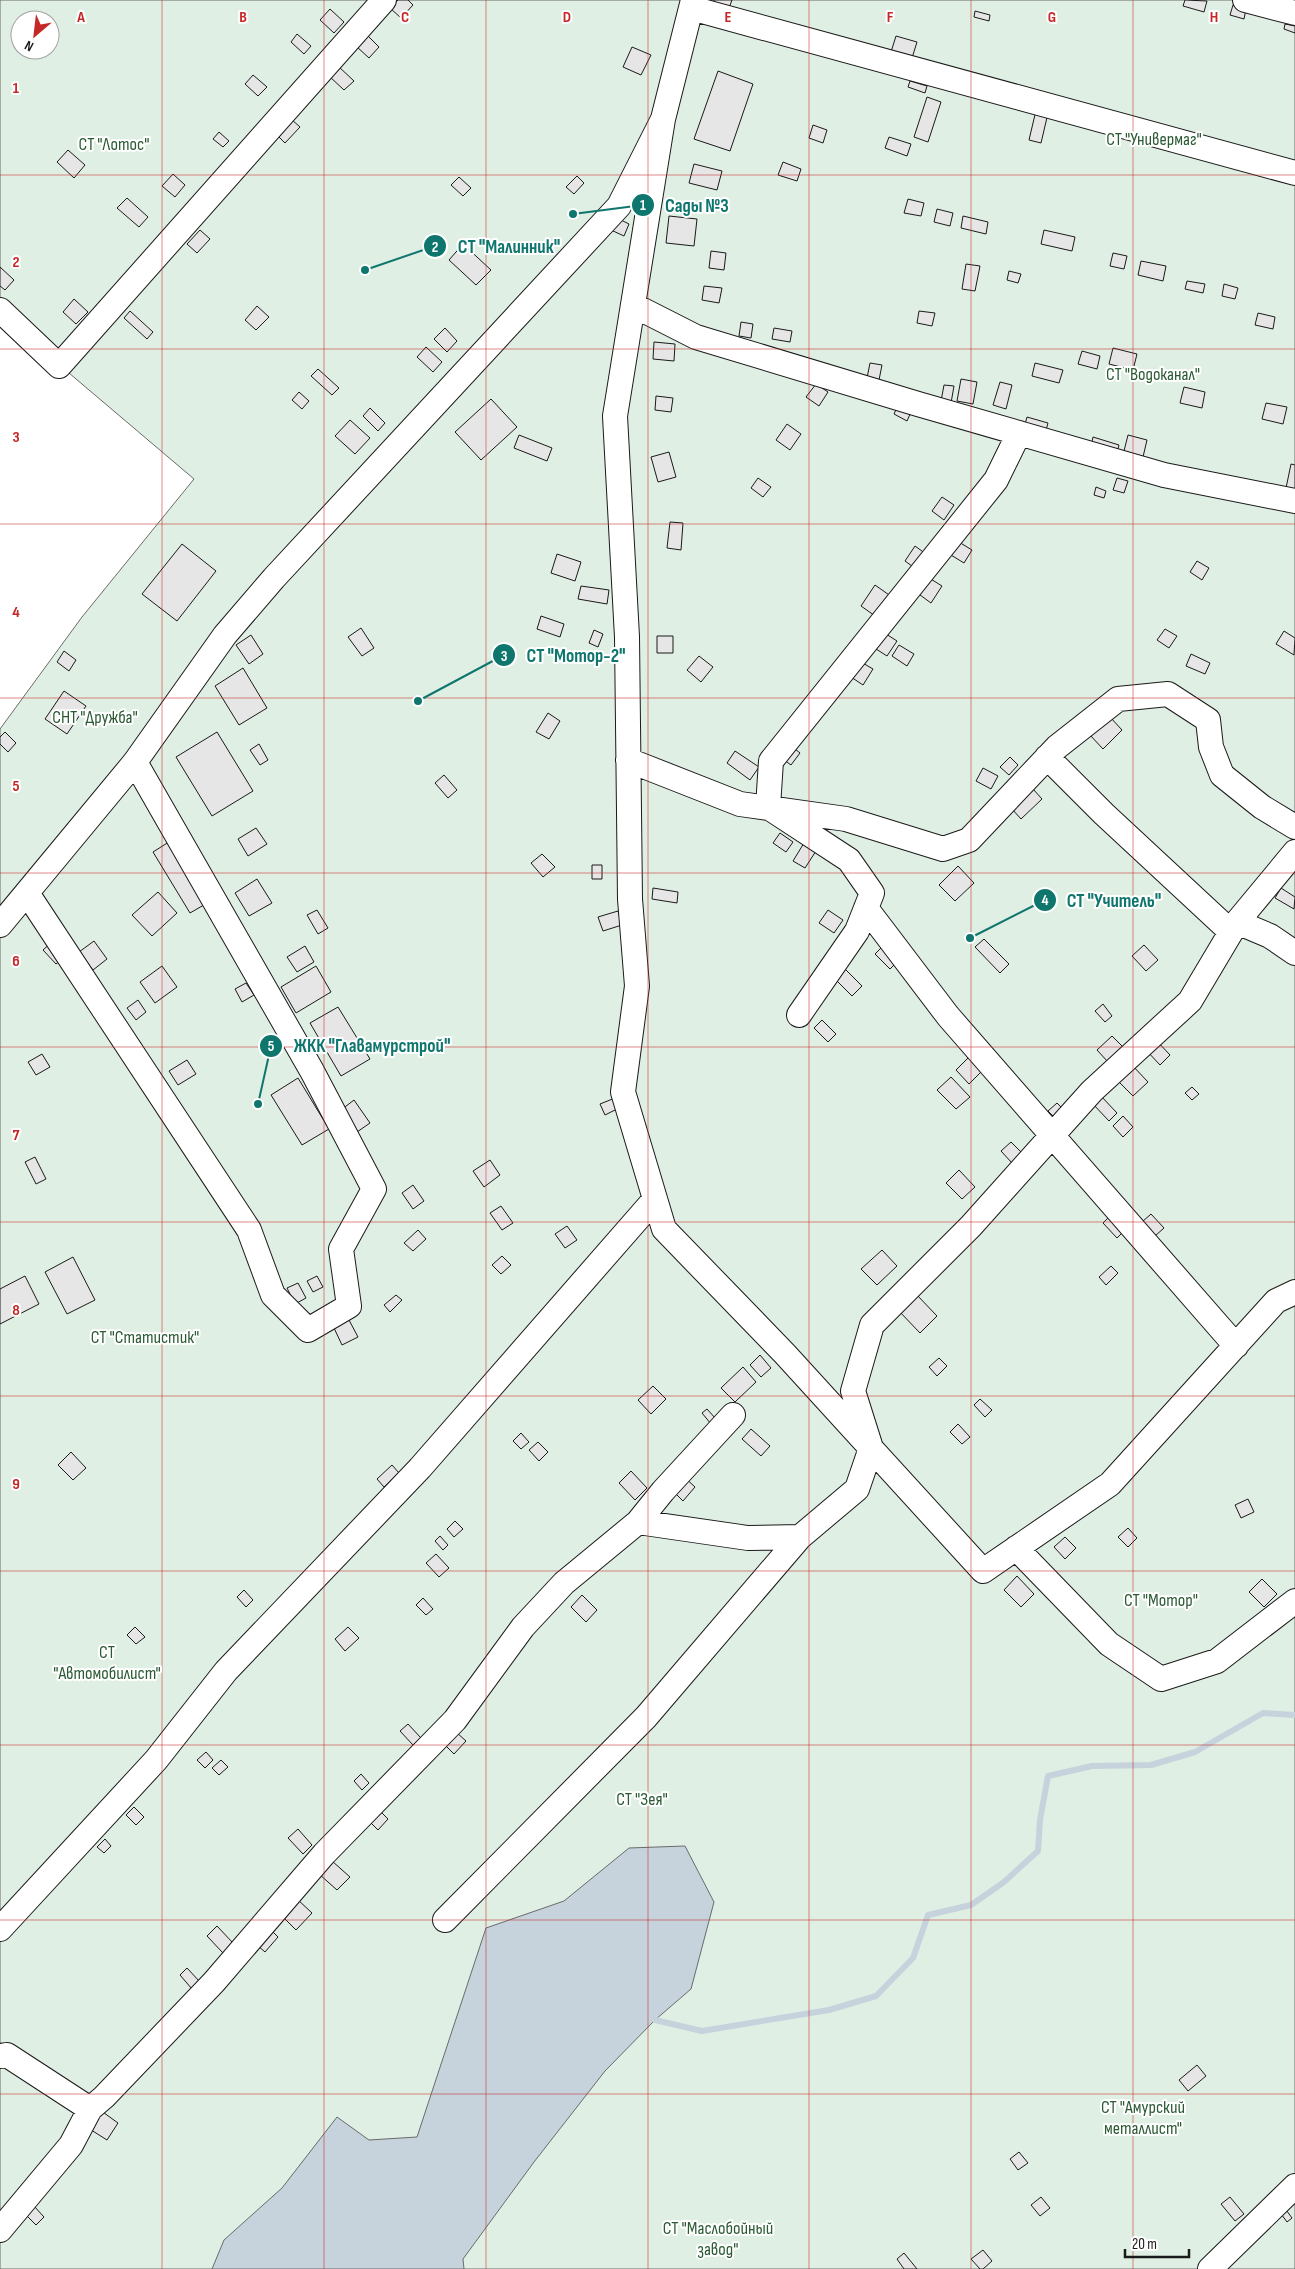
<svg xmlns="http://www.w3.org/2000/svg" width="1295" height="2269" viewBox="0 0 1295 2269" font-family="'Sofia Sans Condensed',sans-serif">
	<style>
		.green { fill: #e0efe3; stroke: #6a6a6a; fill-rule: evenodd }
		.water { fill: #c6d2dc; stroke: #6a6a6a }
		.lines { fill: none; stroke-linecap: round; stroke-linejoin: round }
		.stream { stroke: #c6d2dc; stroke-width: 6 }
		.building { fill: #e6e6e6; stroke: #1a1a1a }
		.minor-casing { stroke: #1a1a1a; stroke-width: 26 }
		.minor { stroke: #fff; stroke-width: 24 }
		.grid { fill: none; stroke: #c62828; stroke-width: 1; stroke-opacity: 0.55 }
		.labels { text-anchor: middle; stroke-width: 4; stroke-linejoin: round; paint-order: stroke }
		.park-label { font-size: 18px; fill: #2b5a34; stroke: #fff }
		.grid-label { font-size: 16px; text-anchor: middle; font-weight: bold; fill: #c62828; stroke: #fff; stroke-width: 4; stroke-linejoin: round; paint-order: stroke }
		.leader { fill: none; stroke: #0f766e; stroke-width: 2 }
		.callout-dot { fill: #0f766e; stroke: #fff; stroke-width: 2 }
		.mark-label { font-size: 15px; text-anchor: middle; font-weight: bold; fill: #fff }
		.callout-label { font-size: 19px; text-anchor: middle; font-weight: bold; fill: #0f766e; stroke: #fff; stroke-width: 4; stroke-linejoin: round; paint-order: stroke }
	</style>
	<rect width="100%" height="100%" fill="#fff"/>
	<path class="green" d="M0,0H1295V2269H0V729L82,617L194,479L69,373L55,369L0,318ZM20,20H50V50H20Z"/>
	<path class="water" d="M685,1846L714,1902L691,1989L655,2020L605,2071L534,2162L463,2259L464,2269H212L224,2240L282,2188L337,2117L369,2140L417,2137L486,1928L564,1901L629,1848Z"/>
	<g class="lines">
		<path class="stream" d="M655,2020L702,2031L829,2010L876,1996L913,1958L928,1915L971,1905L1004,1882L1038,1851L1040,1820L1048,1776L1092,1766L1151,1765L1195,1752L1263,1713L1295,1715"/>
	</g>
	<path class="building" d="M398,0H408L413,5L401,18L390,8Z
		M714,0H732L729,8L713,4Z
		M1185,0L1207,1L1204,12L1183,6Z
		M1233,5L1246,9L1244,19L1230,15Z
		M330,9L344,22L334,33L320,20Z
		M975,11L990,15L989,21L974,17Z
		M1285,24L1295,26V33L1284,29Z
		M297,34L311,46L304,54L291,42Z
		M367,35L379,47L369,58L356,46Z
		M896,36L917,42L912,58L891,52Z
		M632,47L651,55L641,75L623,67Z
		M338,66L354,81L344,90L329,76Z
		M718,71L753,84L730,151L694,139Z
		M253,75L267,87L258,96L245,84Z
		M910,81L927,86L925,93L908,87Z
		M927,97L941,102L928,142L914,137Z
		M1037,106L1049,109L1041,143L1029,140Z
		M291,119L300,127L285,143L277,135Z
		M813,125L827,130L823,143L809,138Z
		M219,132L229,141L223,147L213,139Z
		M889,137L911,144L907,156L885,148Z
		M68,150L85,165L74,178L57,162Z
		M783,162L801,169L797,181L778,175Z
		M694,164L722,171L717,190L689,183Z
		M173,174L185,185L175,197L162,186Z
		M577,176L584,183L574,194L566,187Z
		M459,177L471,188L463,196L451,185Z
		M127,198L148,217L139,227L117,208Z
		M908,199L924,203L921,216L904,213Z
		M937,209L953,213L950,226L934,222Z
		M669,216L697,219L694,246L666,243Z
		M963,216L988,222L986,234L961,228Z
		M617,218L629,224L624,236L611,230Z
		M200,230L210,239L197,253L187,244Z
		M1044,230L1075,237L1072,251L1041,244Z
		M463,244L491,270L476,285L449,260Z
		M711,251L726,253L724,270L709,268Z
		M1113,253L1127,256L1124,269L1110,266Z
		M1141,261L1166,266L1163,281L1138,275Z
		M966,264L980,266L975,291L962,289Z
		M0,267L14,280L5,290L0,286Z
		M1009,271L1021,274L1018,283L1007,280Z
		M1187,281L1205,284L1203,293L1185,289Z
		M1224,284L1238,288L1235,299L1222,296Z
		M704,286L722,288L719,303L702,300Z
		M74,299L88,312L76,324L63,312Z
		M257,306L269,317L256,330L245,320Z
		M130,311L153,332L147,339L124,318Z
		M919,311L935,313L932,326L917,323Z
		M1258,313L1275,317L1273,329L1255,325Z
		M741,322L753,324L751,338L739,336Z
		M445,328L457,341L447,352L434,339Z
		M774,328L792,331L790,342L772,339Z
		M654,342L675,344L674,361L653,359Z
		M426,347L442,362L433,372L417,357Z
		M1113,348L1137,354L1133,370L1109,364Z
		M1082,351L1100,356L1097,369L1078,364Z
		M870,363L882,365L879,380L867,378Z
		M1035,363L1063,370L1059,383L1032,376Z
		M318,369L339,388L332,395L311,376Z
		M961,379L977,382L973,404L957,401Z
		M1000,382L1012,385L1006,409L993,405Z
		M816,384L828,392L819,406L806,397Z
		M944,385L954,386L951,403L941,401Z
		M1184,387L1205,392L1202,408L1180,403Z
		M299,392L309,401L302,409L292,400Z
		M656,396L673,398L671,412L655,410Z
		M491,399L517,427L481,460L455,432Z
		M1266,403L1287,407L1283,424L1262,419Z
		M898,405L911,412L907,421L894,414Z
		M370,408L385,423L378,431L363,416Z
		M1027,417L1048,423L1045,434L1024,428Z
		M350,420L370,438L355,454L335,436Z
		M787,424L801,434L790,450L776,440Z
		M519,435L552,448L547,461L514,448Z
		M1128,435L1147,440L1143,457L1124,451Z
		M1093,437L1119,445L1117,453L1091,446Z
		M669,452L676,477L658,482L651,457Z
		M1291,464L1295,465V490L1286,488Z
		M758,478L771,487L763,497L751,488Z
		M1117,478L1128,481L1124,493L1113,490Z
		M1096,487L1106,491L1104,498L1094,495Z
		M942,497L954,505L944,520L932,511Z
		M670,522L683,523L681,550L667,548Z
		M954,539L972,550L964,563L946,552Z
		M182,544L216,571L177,621L142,594Z
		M915,546L926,554L916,569L905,561Z
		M557,554L581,562L575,581L551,573Z
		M1197,561L1209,568L1202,580L1190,572Z
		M926,576L942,586L931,603L916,592Z
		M875,585L892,597L878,618L861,606Z
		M581,586L609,590L607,604L578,599Z
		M541,616L564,624L560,637L537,629Z
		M361,628L374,648L362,656L348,637Z
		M1165,629L1177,636L1169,648L1157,640Z
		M594,630L603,634L598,647L589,643Z
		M1284,631L1295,638L1294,655L1276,644Z
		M883,632L897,641L887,656L873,647Z
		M251,635L263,654L249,664L236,645Z
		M657,636H673V653H657Z
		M899,645L914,654L907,666L892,656Z
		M64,651L76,660L69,671L57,662Z
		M1191,654L1210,663L1205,674L1186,666Z
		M699,656L713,667L701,682L687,670Z
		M861,662L873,669L863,685L851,677Z
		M243,668L267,708L239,725L215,686Z
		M64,691L86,706L67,734L45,719Z
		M548,713L560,721L549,739L536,732Z
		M1110,717L1122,730L1103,749L1090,735Z
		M5,732L16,743L8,752L0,744V737Z
		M217,732L253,791L212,816L176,757Z
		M259,744L268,760L260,765L250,750Z
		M790,745L800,753L791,765L780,757Z
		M735,751L759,767L750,780L727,763Z
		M1010,757L1018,765L1009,775L1000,767Z
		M983,768L998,776L991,789L976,781Z
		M444,775L457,790L448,798L435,783Z
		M1033,789L1042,799L1021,819L1012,809Z
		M256,828L267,844L248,856L238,839Z
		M780,833L793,842L786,852L773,843Z
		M172,840L209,902L190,913L153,852Z
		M804,843L816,851L805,868L793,861Z
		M542,854L555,867L543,877L531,863Z
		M592,865H602V879H592Z
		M958,866L974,883L955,901L939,885Z
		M257,879L272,903L249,916L235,893Z
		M653,888L678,892L677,903L652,899Z
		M1281,888L1295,897L1294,909L1275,898Z
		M158,892L177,913L152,936L132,915Z
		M317,910L328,928L318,934L307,915Z
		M828,910L843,920L834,933L819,923Z
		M618,911L622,925L603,931L598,917Z
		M984,939L1009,964L1000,973L975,947Z
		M53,941L66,956L56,964L43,950Z
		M94,941L107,959L93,970L79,952Z
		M1144,945L1158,960L1146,971L1132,956Z
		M305,946L314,962L297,972L287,957Z
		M883,946L898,961L890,969L875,954Z
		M162,966L177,987L155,1003L140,982Z
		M316,966L331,992L296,1013L281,987Z
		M844,968L862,986L852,996L834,978Z
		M246,983L254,995L242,1002L235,989Z
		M138,1000L146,1012L136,1020L127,1008Z
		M1103,1004L1112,1016L1105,1022L1095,1011Z
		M338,1007L370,1059L341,1076L310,1023Z
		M822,1020L836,1034L828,1042L814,1028Z
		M1112,1036L1123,1047L1108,1062L1097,1050Z
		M1156,1040L1170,1055L1160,1065L1146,1050Z
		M42,1054L50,1067L36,1075L28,1062Z
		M970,1056L983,1070L969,1084L956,1070Z
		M187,1060L196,1074L178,1085L169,1071Z
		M1131,1064L1148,1082L1133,1096L1116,1079Z
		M951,1077L970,1097L956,1109L937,1090Z
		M298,1078L329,1129L302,1145L271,1095Z
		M1192,1087L1199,1094L1192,1100L1185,1093Z
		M1100,1095L1117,1113L1109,1121L1092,1103Z
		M615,1098L619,1108L605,1115L600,1104Z
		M354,1100L370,1123L357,1132L341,1110Z
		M1057,1103L1066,1112L1057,1120L1048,1111Z
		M1123,1116L1133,1127L1123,1137L1113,1126Z
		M1011,1142L1022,1153L1012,1163L1001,1151Z
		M35,1157L46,1179L36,1184L25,1162Z
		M490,1160L500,1175L484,1187L473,1171Z
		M959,1170L975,1187L962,1199L946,1183Z
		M413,1185L424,1201L413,1209L402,1193Z
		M501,1206L513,1223L502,1230L490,1213Z
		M1151,1214L1164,1228L1155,1236L1142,1222Z
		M1110,1216L1124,1231L1117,1238L1103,1223Z
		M567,1226L577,1240L565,1248L555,1234Z
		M418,1230L426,1239L413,1251L404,1243Z
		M882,1250L897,1266L877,1285L861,1269Z
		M502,1256L511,1265L501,1274L492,1265Z
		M73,1257L95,1300L67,1314L45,1272Z
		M1111,1266L1118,1273L1106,1285L1099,1277Z
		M25,1276L39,1304L0,1324V1289Z
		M317,1276L323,1287L313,1292L307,1281Z
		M298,1283L306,1298L295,1304L287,1288Z
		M916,1294L937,1316L920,1333L898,1310Z
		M396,1295L402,1300L390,1312L384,1305Z
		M349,1320L358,1337L342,1345L334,1328Z
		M760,1355L771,1368L761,1377L750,1365Z
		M939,1358L947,1366L937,1376L929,1367Z
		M743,1367L756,1382L735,1402L721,1388Z
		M653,1386L666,1399L651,1414L638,1400Z
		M980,1399L992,1410L985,1417L974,1405Z
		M707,1409L716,1419L711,1424L702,1413Z
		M958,1424L970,1437L962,1444L950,1432Z
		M751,1429L770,1446L761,1456L742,1439Z
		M521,1433L529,1442L521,1449L513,1441Z
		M538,1442L548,1452L539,1461L529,1450Z
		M71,1452L86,1468L73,1480L58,1465Z
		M392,1465L399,1473L384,1487L377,1479Z
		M631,1471L647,1488L635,1500L619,1483Z
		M682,1475L695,1487L683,1501L670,1488Z
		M1248,1499L1254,1512L1241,1518L1235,1505Z
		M455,1521L463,1529L454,1537L447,1529Z
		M1128,1528L1137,1538L1128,1547L1118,1537Z
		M440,1536L448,1545L443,1550L435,1541Z
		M1065,1537L1076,1548L1065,1559L1054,1547Z
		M436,1554L449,1568L439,1577L426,1563Z
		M1017,1576L1034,1594L1021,1607L1004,1590Z
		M1262,1579L1277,1594L1264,1607L1249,1592Z
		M244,1590L253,1600L246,1607L237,1597Z
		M582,1595L597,1610L586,1622L571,1607Z
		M423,1598L433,1609L426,1615L416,1605Z
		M135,1627L145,1637L136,1644L127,1635Z
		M348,1627L359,1638L345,1651L335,1639Z
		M408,1724L421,1738L413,1745L400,1731Z
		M456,1732L466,1741L454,1754L444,1744Z
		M206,1752L213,1760L205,1768L197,1760Z
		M221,1760L228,1767L219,1775L212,1768Z
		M361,1774L369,1783L362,1790L354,1781Z
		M134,1807L144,1817L136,1825L126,1815Z
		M377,1808L388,1819L378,1830L366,1818Z
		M298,1829L312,1845L303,1854L288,1838Z
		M105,1839L111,1846L104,1853L97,1847Z
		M332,1861L350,1877L337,1890L319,1874Z
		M296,1898L312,1913L296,1930L281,1915Z
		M217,1926L233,1943L223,1953L207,1936Z
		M271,1930L278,1937L265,1952L257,1945Z
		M187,1968L200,1982L192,1989L180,1975Z
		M1197,2065L1206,2076L1188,2091L1179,2080Z
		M100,2110L118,2123L107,2140L88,2128Z
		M1019,2152L1028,2163L1018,2170L1010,2159Z
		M1041,2197L1050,2208L1040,2216L1031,2205Z
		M1230,2197L1244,2214L1235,2221L1221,2204Z
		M1281,2203L1292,2218L1287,2222L1276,2207Z
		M33,2205L44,2217L36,2225L24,2213Z
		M983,2250L992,2261L983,2269H980L971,2259Z
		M904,2253L917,2269H904L897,2259Z"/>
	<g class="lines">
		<g class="minor-casing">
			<path id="minor" d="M1245,0L1295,13
				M691,8L1295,173
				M663,119L615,416L627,637L630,899L637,986L623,1092L664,1229L785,1354L983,1571L1110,1484L1276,1301L1295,1292
				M633,305L696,337L918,404L1164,475L1295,501
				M0,310L59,366L384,0
				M1047,757L1104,814L1231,932
				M628,760L740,804L846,819L943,849L969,840L1057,747L1118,699L1168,694L1208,720L1211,747L1222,775L1262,807L1295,827
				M27,893L249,1230L273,1295L308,1330L349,1306L341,1249L374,1189L312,1071L135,762
				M866,908L948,1016L1236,1346
				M1237,922L1270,936L1295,953
				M0,925L135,762L225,635L274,578L619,206L663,119L693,0
				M799,1015L857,931L872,893L849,860L768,807L771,761L996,480L1019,433
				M638,1522L663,1491L733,1415
				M1016,1548L1109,1644L1161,1679L1217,1661L1295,1601
				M445,1920L646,1717L800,1537
				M0,1929L156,1760L226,1671L420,1468L655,1199
				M0,2056L7,2055L90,2109
				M0,2230L71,2145L90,2109L104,2097L214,1982L324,1854L455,1720L523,1627L564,1583L638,1522L748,1538L800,1537L857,1489L871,1448L853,1391L872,1325L971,1226L1092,1091L1190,1001L1237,922L1295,852
				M1210,2269L1295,2186"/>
		</g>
		<use href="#minor" class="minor"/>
	</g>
	<path class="grid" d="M162,0V2269M324,0V2269M486,0V2269M648,0V2269M809,0V2269M971,0V2269M1133,0V2269M0,175H1295M0,349H1295M0,524H1295M0,698H1295M0,873H1295M0,1047H1295M0,1222H1295M0,1396H1295M0,1571H1295M0,1745H1295M0,1920H1295M0,2094H1295"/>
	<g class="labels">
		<g class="park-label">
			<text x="1154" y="145">СТ "Универмаг"</text>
			<text x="114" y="150">СТ "Лотос"</text>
			<text x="1153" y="380">СТ "Водоканал"</text>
			<text x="95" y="723">СНТ "Дружба"</text>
			<text x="145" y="1343">СТ "Статистик"</text>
			<text x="1161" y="1606">СТ "Мотор"</text>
			<text x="107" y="1658">СТ<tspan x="107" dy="21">"Автомобилист"</tspan></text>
			<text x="642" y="1805">СТ "Зея"</text>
			<text x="1143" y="2113">СТ "Амурский<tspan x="1143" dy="21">металлист"</tspan></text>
			<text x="718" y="2234">СТ "Маслобойный<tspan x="718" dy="21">завод"</tspan></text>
		</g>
	</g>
	<g class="grid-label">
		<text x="81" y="22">A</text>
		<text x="243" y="22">B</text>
		<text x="405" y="22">C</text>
		<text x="567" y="22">D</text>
		<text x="728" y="22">E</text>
		<text x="890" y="22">F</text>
		<text x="1052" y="22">G</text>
		<text x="1214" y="22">H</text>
		<text x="16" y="93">1</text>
		<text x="16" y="267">2</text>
		<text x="16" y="442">3</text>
		<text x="16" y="617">4</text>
		<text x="16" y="791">5</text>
		<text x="16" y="966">6</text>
		<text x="16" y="1140">7</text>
		<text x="16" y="1315">8</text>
		<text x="16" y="1489">9</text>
	</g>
	<path class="leader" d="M573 214L643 205M365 270L435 246M418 701L504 655M970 938L1045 900M258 1104L271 1046"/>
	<g class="callout-dot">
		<circle cx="573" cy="214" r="5"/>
		<circle cx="365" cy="270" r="5"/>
		<circle cx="418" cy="701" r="5"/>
		<circle cx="970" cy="938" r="5"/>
		<circle cx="258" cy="1104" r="5"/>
		<circle cx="643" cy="205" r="12"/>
		<circle cx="435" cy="246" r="12"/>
		<circle cx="504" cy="655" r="12"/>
		<circle cx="1045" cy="900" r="12"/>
		<circle cx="271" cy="1046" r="12"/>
	</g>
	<g class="mark-label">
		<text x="643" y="210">1</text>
		<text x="435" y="252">2</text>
		<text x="504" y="661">3</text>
		<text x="1045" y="905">4</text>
		<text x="271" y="1051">5</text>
	</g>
	<g class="callout-label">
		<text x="697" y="212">Сады №3</text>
		<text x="509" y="253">СТ "Малинник"</text>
		<text x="576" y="662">СТ "Мотор-2"</text>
		<text x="1114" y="907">СТ "Учитель"</text>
		<text x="372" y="1052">ЖКК "Главамурстрой"</text>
	</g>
	<g transform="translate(35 35) rotate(208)"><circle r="24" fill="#ffffff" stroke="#a3a3a3"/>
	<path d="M0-4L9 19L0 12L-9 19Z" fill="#c62828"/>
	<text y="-8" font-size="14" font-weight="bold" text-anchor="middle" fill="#1a1a1a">N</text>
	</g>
	<path d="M1125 2249v8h64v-8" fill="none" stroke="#1a1a1a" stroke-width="2.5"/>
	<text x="1132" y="2249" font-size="15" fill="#1a1a1a" stroke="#ffffff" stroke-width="4" paint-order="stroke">20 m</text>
</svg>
